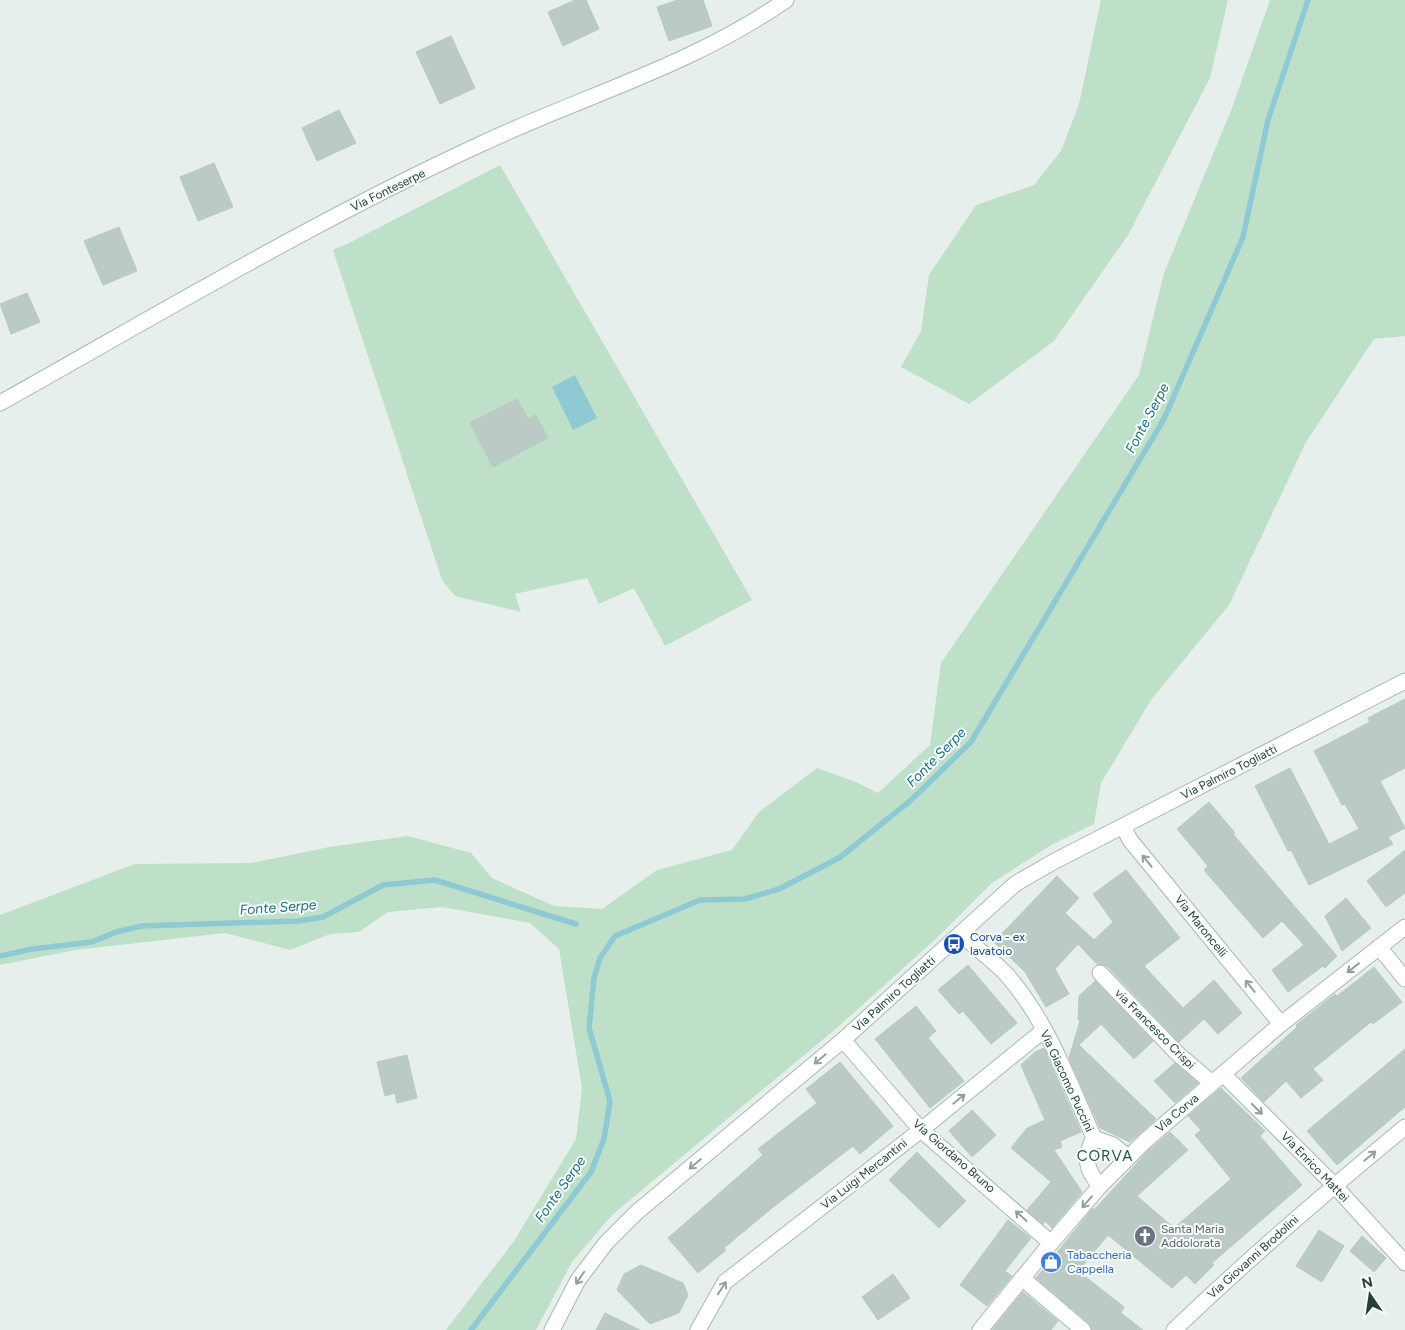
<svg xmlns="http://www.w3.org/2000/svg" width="1405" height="1330" viewBox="0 0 1405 1330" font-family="Figtree,sans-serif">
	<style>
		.green { fill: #bfe0c8; fill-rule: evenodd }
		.water { fill: #8ec9d4 }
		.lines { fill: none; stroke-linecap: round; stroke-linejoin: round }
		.stream { stroke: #8ec9d4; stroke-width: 5.5 }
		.building { fill: #bbcac4; stroke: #b8c9c2 }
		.minor-casing { stroke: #a8b8b2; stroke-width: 17 }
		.tertiary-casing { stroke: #a8b8b2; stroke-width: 17 }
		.minor { stroke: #fff; stroke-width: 15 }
		.tertiary { stroke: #fff; stroke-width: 15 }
		.oneway { stroke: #92a09c }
		.labels { text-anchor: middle; stroke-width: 4; stroke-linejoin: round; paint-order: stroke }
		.street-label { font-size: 12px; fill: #24423a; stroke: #f7fbf9 }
		.transit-label { font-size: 12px; fill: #164399; stroke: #f7fbf9; text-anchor: start }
		.worship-label { font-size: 12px; fill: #5b616d; stroke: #f7fbf9; text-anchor: start }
		.shop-label { font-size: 12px; fill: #366cbe; stroke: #f7fbf9; text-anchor: start }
		.water-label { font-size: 14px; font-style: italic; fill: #1c6f80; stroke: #f7fbf9 }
		.quarter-label { font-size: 15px; letter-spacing: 1px; fill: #1f5548; stroke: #f7fbf9 }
	</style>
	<rect width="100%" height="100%" fill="#e6efeb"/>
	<path class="green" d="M1101,0H1228L1210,78L1128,235L1054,341L969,404L901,367L921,331L929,275L976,205L1034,185L1061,151L1079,104Z
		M1270,0H1405V336L1374,339L1306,442L1229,605L1151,700L1101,783L1094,824L1051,845L992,883L941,934L838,1027L612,1215L572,1262L536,1330H446L514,1241L576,1139L582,1088L559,949L530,923L442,907L388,912L359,932L330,934L290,950L225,933L75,950L0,965V915L135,864L251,863L329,847L408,836L471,853L492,878L554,906L602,909L657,870L732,850L759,812L817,768L856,782L878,793L930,745L941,663L1139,375L1164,273L1232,108Z
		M500,165L752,600L665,646L634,588L599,604L587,578L515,594L521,612L455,596L442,580L333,250L349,243ZM536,415L548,438L493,466L528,419Z"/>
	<path class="water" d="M575,375L597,418L573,430L552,387Z"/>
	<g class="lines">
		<path class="stream" d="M0,956L32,949L92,942L116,932L142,926L298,921L323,917L383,885L435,880L576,924
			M471,1330L591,1172L604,1139L610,1101L589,1028L594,978L600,958L615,936L700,900L745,899L779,889L839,858L910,801L971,742L1164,419L1243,237L1268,120L1308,0"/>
	</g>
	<path class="building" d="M575,0H586L599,29L563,46L548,12Z
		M678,0H703L712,26L669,41L657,7Z
		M451,36L475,88L440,104L416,52Z
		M339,110L356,143L317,161L302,128Z
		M214,163L233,207L198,221L180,177Z
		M119,227L137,271L103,285L84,241Z
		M27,293L40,322L11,334L0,304Z
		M517,399L528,419L536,415L548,438L493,467L470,423Z
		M1405,699V768L1380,781L1405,828L1388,837L1393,844L1309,885L1291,850L1288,851L1255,786L1290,768L1329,844L1359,829L1345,804L1342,805L1314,751L1370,722L1368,718Z
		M1209,802L1235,833L1233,834L1337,956L1325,968L1323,966L1288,992L1272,970L1304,945L1282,921L1263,938L1204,870L1208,866L1177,829Z
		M1405,850V893L1386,907L1367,881Z
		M1126,870L1180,938L1144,966L1183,1008L1214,980L1242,1013L1218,1034L1204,1019L1179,1042L1107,966L1097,964L1078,944L1055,969L1069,994L1046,1007L1025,972L994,942L1057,876L1079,898L1065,913L1094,940L1113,922L1093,894Z
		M1346,898L1371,928L1342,951L1325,916Z
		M968,965L1017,1023L991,1044L963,1011L959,1014L938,990Z
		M1374,967L1402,1002L1373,1024L1371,1022L1313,1069L1323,1080L1301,1098L1286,1081L1264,1102L1241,1078L1297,1027L1296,1025L1335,994L1337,996Z
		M1095,981L1153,1041L1134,1059L1101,1024L1079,1045L1156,1119L1130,1142L1100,1128L1069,1058L1080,1021L1078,1020L1079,996Z
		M916,1006L936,1031L928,1038L964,1081L930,1108L875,1039Z
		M1044,1048L1081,1132L1060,1141L1062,1147L1054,1150L1082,1192L1052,1228L1045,1221L1043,1224L1027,1210L1051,1182L1011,1148L1027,1128L1045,1120L1021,1065L1035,1052Z
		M1405,1049V1107L1337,1165L1307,1131Z
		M407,1055L417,1098L397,1103L395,1093L385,1096L377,1062Z
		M840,1062L893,1126L860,1154L853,1146L772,1208L724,1248L726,1250L698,1273L668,1238L763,1155L758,1149L817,1103L806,1089Z
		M1175,1063L1198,1083L1175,1103L1154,1081Z
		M1221,1088L1265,1131L1260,1136L1302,1185L1212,1263L1214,1265L1195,1284L1186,1275L1172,1288L1108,1235L1078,1271L1124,1307L1121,1313L1143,1330H1092L1089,1323L1036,1278L1093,1208L1094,1210L1148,1151L1170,1132L1188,1150L1137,1196L1174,1228L1231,1179L1195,1135L1201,1130L1188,1116Z
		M972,1110L996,1135L972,1157L949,1131Z
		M917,1152L966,1201L939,1228L889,1180Z
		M1008,1220L1031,1238L1005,1271L1012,1276L987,1306L960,1285Z
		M1319,1230L1344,1246L1322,1282L1296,1266Z
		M1362,1236L1386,1258L1374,1272L1350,1251Z
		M641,1265L683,1283L688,1295L679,1313L650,1324L617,1290L624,1274Z
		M893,1274L910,1298L878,1320L862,1297Z
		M1023,1292L1058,1321L1051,1330H992Z
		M605,1313L640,1330H596Z"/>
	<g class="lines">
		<g class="minor-casing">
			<path id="minor" d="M0,403C159,314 316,220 481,144C583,96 693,65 786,0
				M1123,826L1130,840L1281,1024
				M961,934C976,948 993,960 1007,975C1048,1022 1069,1082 1094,1138
				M1379,947L1405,979
				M1100,973L1178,1054L1212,1083
				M843,1040L921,1130L1051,1243
				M1223,1074L1334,1185L1405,1263
				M1094,1138C1083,1157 1086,1170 1100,1186
				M1094,1138L1113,1145L1128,1157
				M1022,1278L1083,1330
				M552,1330L578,1280L606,1243L637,1212L843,1040L1015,884L1053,862L1405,681
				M698,1330L725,1282L921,1130L1044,1030
				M1174,1330C1248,1259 1326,1192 1405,1127"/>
		</g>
		<g class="tertiary-casing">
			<path id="tertiary" d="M980,1330L1051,1243L1100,1186L1145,1141L1281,1024L1405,927"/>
		</g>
		<use href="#minor" class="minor"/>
		<use href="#tertiary" class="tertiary"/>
	</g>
	<defs><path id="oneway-shaft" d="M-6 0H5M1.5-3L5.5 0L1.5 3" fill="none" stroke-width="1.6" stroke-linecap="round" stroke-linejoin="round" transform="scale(1.25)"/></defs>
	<g class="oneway">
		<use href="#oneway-shaft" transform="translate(1147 861) rotate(-129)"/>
		<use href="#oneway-shaft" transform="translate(1353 968) rotate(142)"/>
		<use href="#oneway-shaft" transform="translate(1250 986) rotate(-129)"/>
		<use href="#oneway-shaft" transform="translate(820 1059) rotate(140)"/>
		<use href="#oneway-shaft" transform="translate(959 1099) rotate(-39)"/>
		<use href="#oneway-shaft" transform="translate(1257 1109) rotate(45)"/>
		<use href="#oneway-shaft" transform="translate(1370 1156) rotate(-40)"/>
		<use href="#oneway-shaft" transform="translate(695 1164) rotate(140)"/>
		<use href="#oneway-shaft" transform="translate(1087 1202) rotate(131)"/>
		<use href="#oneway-shaft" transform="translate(1021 1216) rotate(-138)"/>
		<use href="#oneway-shaft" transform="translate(580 1278) rotate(124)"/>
		<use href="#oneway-shaft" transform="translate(722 1288) rotate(-57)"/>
	</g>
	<defs>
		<g id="bus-disc" transform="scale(1.125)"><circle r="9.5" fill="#1a4fb4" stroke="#f7fbf9"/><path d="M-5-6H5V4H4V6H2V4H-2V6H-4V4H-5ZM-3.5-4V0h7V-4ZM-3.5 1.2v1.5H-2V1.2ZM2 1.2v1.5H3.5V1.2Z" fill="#fff"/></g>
		<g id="church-disc" transform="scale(1.125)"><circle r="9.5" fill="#6b7280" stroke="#f7fbf9"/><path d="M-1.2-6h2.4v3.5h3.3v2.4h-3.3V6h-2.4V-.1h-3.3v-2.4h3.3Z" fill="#fff"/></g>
		<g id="shop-disc" transform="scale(1.125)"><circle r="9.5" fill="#3f7fe0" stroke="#f7fbf9"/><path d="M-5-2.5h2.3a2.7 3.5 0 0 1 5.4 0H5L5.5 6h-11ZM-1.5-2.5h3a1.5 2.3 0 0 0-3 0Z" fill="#fff"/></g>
	</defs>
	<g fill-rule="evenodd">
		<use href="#bus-disc" x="954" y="944"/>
		<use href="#church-disc" x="1145" y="1236"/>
		<use href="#shop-disc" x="1051" y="1262"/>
	</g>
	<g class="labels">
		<g class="street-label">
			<text transform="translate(388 190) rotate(-26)" y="4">Via Fonteserpe</text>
			<text transform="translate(1229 772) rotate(-27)" y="4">Via Palmiro Togliatti</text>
			<text transform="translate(1201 926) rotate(51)" y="4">Via Maroncelli</text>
			<text transform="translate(894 994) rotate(-42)" y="4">Via Palmiro Togliatti</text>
			<text transform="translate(1155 1029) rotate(45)" y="4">via Francesco Crispi</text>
			<text transform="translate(1067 1081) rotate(65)" y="4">Via Giacomo Puccini</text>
			<text transform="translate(1177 1113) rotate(-40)" y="4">Via Corva</text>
			<text transform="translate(954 1156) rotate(41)" y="4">Via Giordano Bruno</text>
			<text transform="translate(1315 1167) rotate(46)" y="4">Via Enrico Mattei</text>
			<text transform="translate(864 1174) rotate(-38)" y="4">Via Luigi Mercantini</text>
			<text transform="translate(1253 1257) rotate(-42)" y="4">Via Giovanni Brodolini</text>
		</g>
		<g class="transit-label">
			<text x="970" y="941">Corva - ex<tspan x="970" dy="14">lavatoio</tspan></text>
		</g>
		<g class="worship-label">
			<text x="1161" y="1233">Santa Maria<tspan x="1161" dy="14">Addolorata</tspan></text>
		</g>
		<g class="shop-label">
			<text x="1067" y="1259">Tabaccheria<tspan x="1067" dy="14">Cappella</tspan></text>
		</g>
		<g class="water-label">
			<text transform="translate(1147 418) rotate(-62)" y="5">Fonte Serpe</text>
			<text transform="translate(936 757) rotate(-45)" y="5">Fonte Serpe</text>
			<text transform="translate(278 907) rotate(-4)" y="5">Fonte Serpe</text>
			<text transform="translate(560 1189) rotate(-55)" y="5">Fonte Serpe</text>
		</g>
		<g class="quarter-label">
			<text x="1105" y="1161">CORVA</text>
		</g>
	</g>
	<g transform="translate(1370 1295) rotate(347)" stroke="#f7fbf9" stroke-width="4" paint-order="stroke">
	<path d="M0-4L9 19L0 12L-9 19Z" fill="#24423a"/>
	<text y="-8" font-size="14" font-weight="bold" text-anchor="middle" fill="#24423a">N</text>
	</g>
</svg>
